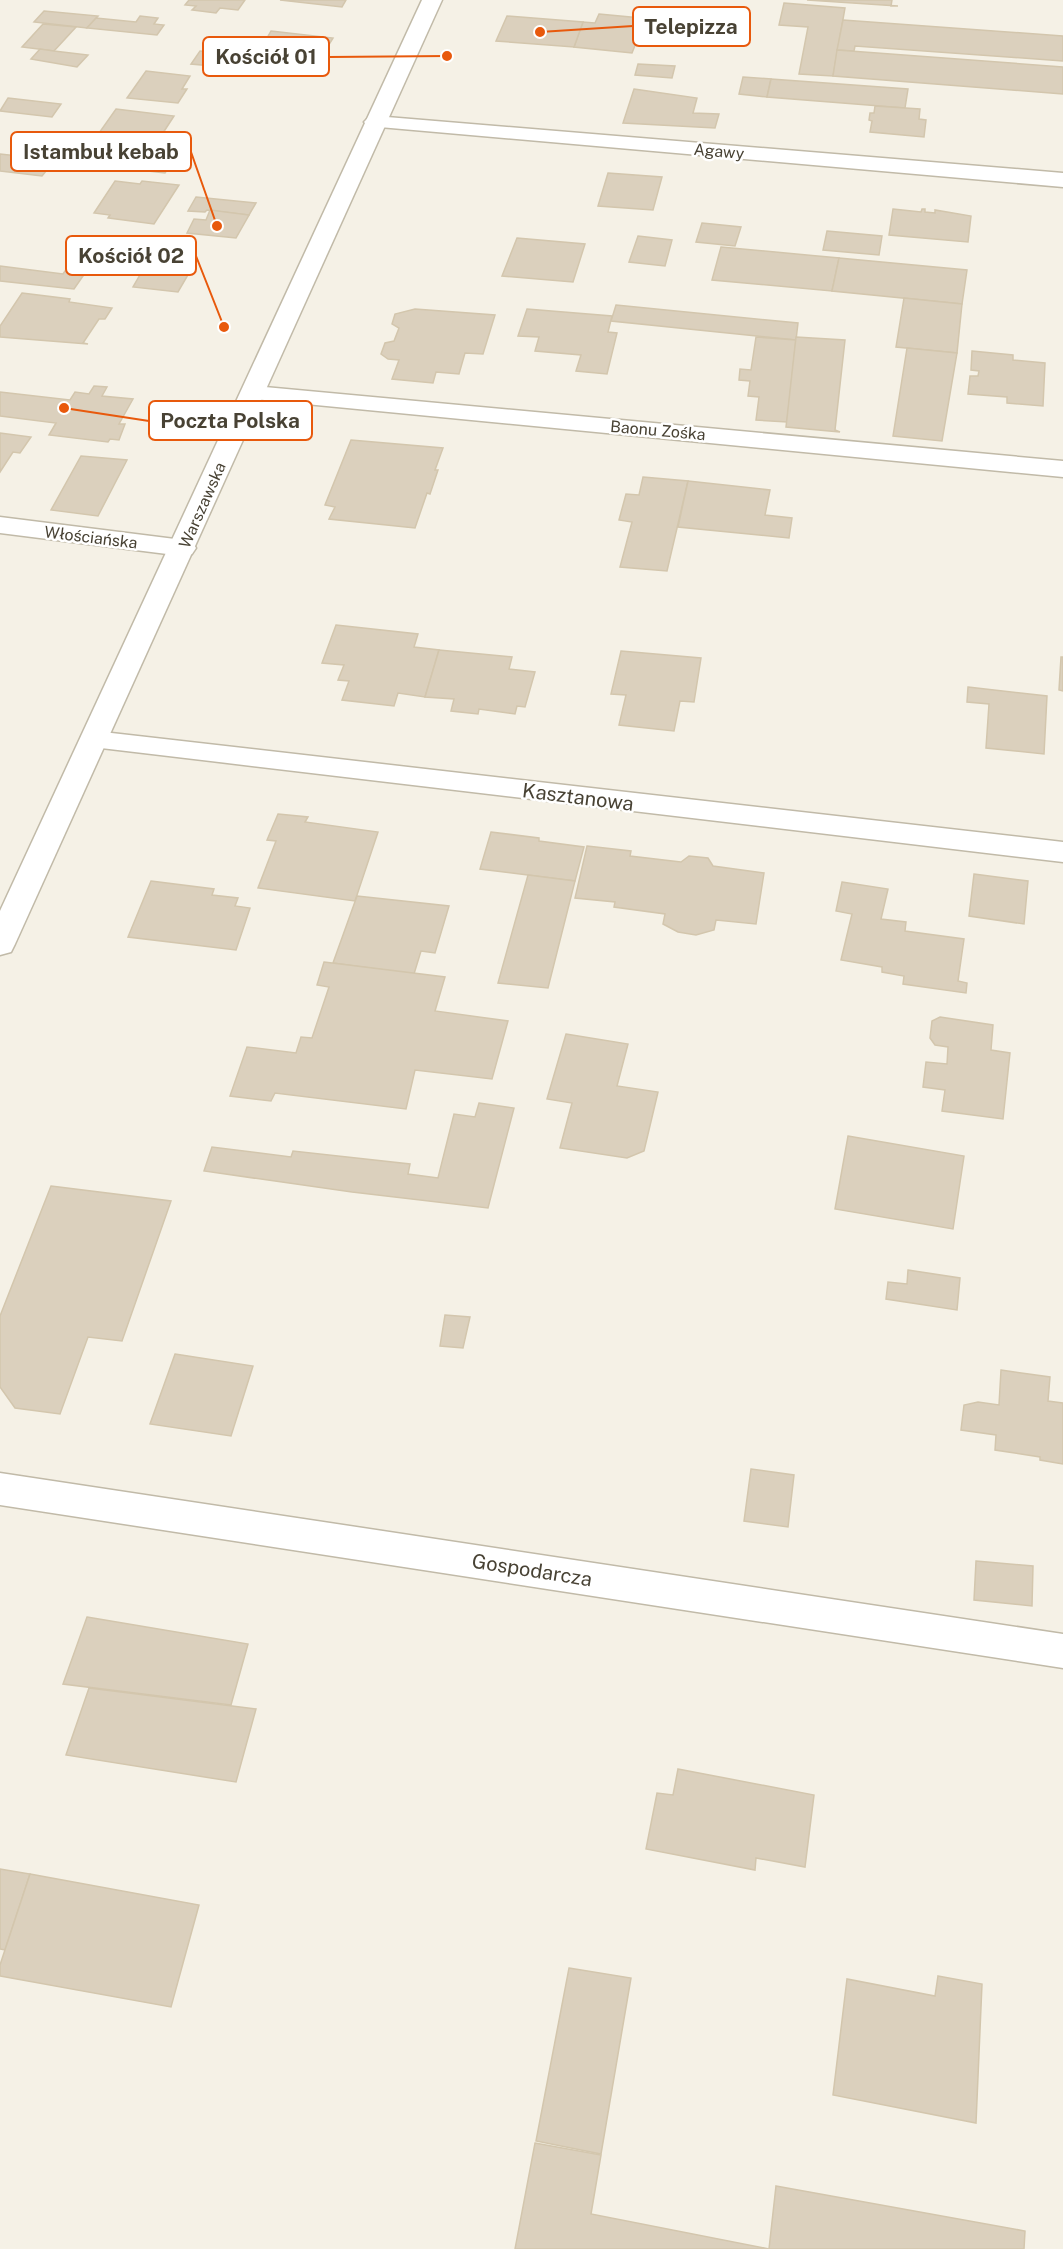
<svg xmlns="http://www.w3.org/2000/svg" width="1063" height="2249" viewBox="0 0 1063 2249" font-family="'Public Sans',sans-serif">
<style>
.building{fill:#dbd0bd;stroke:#d3c6ad;stroke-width:1.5}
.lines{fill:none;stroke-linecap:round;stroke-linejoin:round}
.minor-casing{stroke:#c1baa8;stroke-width:3}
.tertiary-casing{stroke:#c1baa8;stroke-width:3}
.minor{fill:#fff;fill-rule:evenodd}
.tertiary{fill:#fff;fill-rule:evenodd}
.labels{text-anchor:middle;stroke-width:5;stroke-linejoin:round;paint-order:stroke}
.far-street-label{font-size:16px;fill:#484234;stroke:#fff}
.street-label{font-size:20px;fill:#484234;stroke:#fff}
.leader{fill:none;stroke:#e8590c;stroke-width:2}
.callout-dot{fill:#e8590c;stroke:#fff;stroke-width:2}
.callout{fill:#fff;stroke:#e8590c;stroke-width:2}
.callout-label{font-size:21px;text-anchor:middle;font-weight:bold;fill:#484234}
</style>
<rect width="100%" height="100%" fill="#f5f1e6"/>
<g class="building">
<path d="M189,0H245L238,10L220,8L216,13L192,10L196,6L185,5Z"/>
<path d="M280,0H346L342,7Z"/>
<path d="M807,0H892L891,6H898Z"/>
<path d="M784,3L845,8L833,76L799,74L808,27L779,25Z"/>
<path d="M44,11L98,16L87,28L34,22Z"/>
<path d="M599,14L683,22L678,36L640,33L632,53L574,47L583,22L595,23Z"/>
<path d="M140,16L158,18L154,24L164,25L157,35L87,28L96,18L136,22Z"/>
<path d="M507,16L583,22L574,47L496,41Z"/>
<path d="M843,20L1063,36V61L855,46L854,51L837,50Z"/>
<path d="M43,24L76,27L54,51L22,47Z"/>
<path d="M271,31L333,38L325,51L263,45Z"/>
<path d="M40,49L54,51L88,55L77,67L31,59Z"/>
<path d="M837,50L1063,67V94L833,76Z"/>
<path d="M200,51L255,57L257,54L278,56L276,59L299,61L291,73L191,64Z"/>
<path d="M638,64L675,66L672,78L635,75Z"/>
<path d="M146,71L190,76L182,89H187L178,103L127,98Z"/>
<path d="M743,77L771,79L767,97L739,94Z"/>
<path d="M771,79L908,89L905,108L767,97Z"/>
<path d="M634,89L697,98L693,113L719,114L715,128L623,123Z"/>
<path d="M8,98L61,104L52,117L0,111Z"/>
<path d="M875,106L920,109L919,119L926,120L924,137L870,132L872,121L869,120L870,113H874Z"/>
<path d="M116,109L174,116L148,156L175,159L165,173L77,163L91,144L68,142L74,132L97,136Z"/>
<path d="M0,154L55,160L42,176L0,171Z"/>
<path d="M608,173L662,177L653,210L598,206Z"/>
<path d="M115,181L140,184L142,181L179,185L154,224L116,219L108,218L110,215L94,213Z"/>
<path d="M196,197L256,203L249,215L207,210L205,212L188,211Z"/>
<path d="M893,209L921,212L922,209H925V212L935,213V210L971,216L968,242L889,235Z"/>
<path d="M210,210L249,215L236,238L187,233L194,219L206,220Z"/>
<path d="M702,223L741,227L735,246L696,242Z"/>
<path d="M827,231L882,236L879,255L823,250Z"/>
<path d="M638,236L672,240L665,266L629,262Z"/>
<path d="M517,238L585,244L573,282L502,276Z"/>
<path d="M721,247L839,258L832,291L712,280Z"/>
<path d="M151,256L196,261L178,292L133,287L141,273L123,272L129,262L147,264Z"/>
<path d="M839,258L967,270L962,304L832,291Z"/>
<path d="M0,266L63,274L67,268L80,270L76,275L83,276L74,289L0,281Z"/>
<path d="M22,293L70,299L69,302L112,308L105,319H99L83,343L88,344L0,337V326Z"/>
<path d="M904,298L962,304L957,353L896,347Z"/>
<path d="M616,305L798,323L796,340L611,321Z"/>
<path d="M415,309L495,315L483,354L465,353L459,374L436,372L433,383L392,379L399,360L388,359L381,354L385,343L394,341L399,328L392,324L395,314Z"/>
<path d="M527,309L612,316L608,332L617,333L607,374L576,371L581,355L535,351L539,337L518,336Z"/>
<path d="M756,337L796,340L787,422L756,420L759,397L748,396L750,381L739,380L740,369L751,370Z"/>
<path d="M796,337L845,340L835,430L840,432L786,427Z"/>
<path d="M907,348L957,353L942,441L893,436Z"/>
<path d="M972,351L1013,355V360L1045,363L1043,406L1007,403V397L968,394L970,376H978L979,371L971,370Z"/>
<path d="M94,386L107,387L102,396L133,399L119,424H125L119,440L110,439L108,442L49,435L56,423L0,416V392L70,400L75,392L89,394Z"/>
<path d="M0,433L31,437L20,453L13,452L0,472Z"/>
<path d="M351,440L443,448L435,470H438L430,494L427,493L415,528L329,519L335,507L325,505Z"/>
<path d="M81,456L127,460L98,516L51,510Z"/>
<path d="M643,477L688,481L667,571L620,567L632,522L619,520L626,494L639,495Z"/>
<path d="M688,481L770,490L765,515L792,518L789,538L678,527Z"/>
<path d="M336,625L418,634L414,647L439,650L425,697L398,693L394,706L342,700L349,681L338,680L344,665L322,663Z"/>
<path d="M439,650L512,657L509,669L535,672L525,707L517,706L515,714L479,709L478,714L451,711L454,699L425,697Z"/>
<path d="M621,651L701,658L694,702L680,701L674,731L619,725L626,695L611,694Z"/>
<path d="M1061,657H1063V691L1059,690Z"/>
<path d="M968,687L1047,696L1044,754L986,748L989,704L967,702Z"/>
<path d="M278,814L308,817L305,822L378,832L355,901L258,888L276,841L267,840Z"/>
<path d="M491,832L539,838V841L584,847L575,881L480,869Z"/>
<path d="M587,846L631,851L630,856L681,862L689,856L708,858L713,866L764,873L756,924L716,920L714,930L696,935L678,932L663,924L665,914L614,907L615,902L575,898Z"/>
<path d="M974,874L1028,881L1024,924L969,916Z"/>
<path d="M528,875L575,881L548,988L498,983Z"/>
<path d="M151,881L214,889L212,895L238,898L235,906L250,908L236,950L128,937Z"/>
<path d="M842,882L888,889L881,919L906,922L905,931L964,939L958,981L967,983L966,993L903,984L904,976L882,972V967L841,960L852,914L836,911Z"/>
<path d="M357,896L449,906L435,953L421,951L414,974L333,963Z"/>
<path d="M324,962L445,977L435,1011L508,1021L492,1079L415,1070L406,1109L275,1093L271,1101L230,1096L247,1047L296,1053L301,1037L312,1038L329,987L317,985Z"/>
<path d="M940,1017L993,1025L991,1050L1010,1053L1003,1119L942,1111L945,1090L923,1087L926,1062L947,1064L948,1047L935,1045L930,1038L932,1021Z"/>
<path d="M566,1034L628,1044L617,1086L658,1092L644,1151L627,1158L560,1148L572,1103L547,1099Z"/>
<path d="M479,1103L514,1108L488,1208L352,1192L204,1171L212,1147L291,1157L293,1151L410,1164L408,1174L438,1178L454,1114L475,1117Z"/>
<path d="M848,1136L964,1156L953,1229L835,1209Z"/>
<path d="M51,1186L171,1201L122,1341L88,1337L60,1414L15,1408L0,1387V1316Z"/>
<path d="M908,1270L960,1278L957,1310L886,1299L888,1282L907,1284Z"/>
<path d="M445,1315L470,1317L463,1348L440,1346Z"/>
<path d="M175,1354L253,1366L231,1436L150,1424Z"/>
<path d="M1001,1370L1050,1377L1048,1401L1063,1403V1464L1040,1460V1457L995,1450L996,1435L961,1430L964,1405L978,1402L999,1405Z"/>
<path d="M751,1469L794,1475L788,1527L744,1521Z"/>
<path d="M976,1561L1033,1566L1032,1606L974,1600Z"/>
<path d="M87,1617L248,1644L231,1705L63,1684Z"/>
<path d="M89,1688L256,1709L236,1782L66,1755Z"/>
<path d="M678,1769L814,1795L805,1867L756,1858L755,1870L646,1849L657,1793L673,1795Z"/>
<path d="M0,1869L30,1874L5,1950L0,1949Z"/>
<path d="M30,1874L199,1905L171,2007L0,1976V1965Z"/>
<path d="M569,1968L631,1978L601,2154L536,2141Z"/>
<path d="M938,1976L982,1984L976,2123L833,2095L847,1979L935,1996Z"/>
<path d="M535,2143L601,2155L591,2214L769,2249H515Z"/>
<path d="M776,2186L1025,2231L1024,2249H769Z"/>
</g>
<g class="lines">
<g class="minor-casing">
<g id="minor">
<path d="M375,116L1063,173V187L368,126L364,122L368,118Z"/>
<path d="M253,386L1063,461V477L244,398L241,393L244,388Z"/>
<path d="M0,517L183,540L192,542L196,548L192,554L183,556L0,533Z"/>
<path d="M94,731L1063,842V862L84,746L80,740L84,734Z"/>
<path d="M0,1473L1063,1634V1668L0,1505Z"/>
</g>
</g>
<g class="tertiary-casing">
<path id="tertiary" d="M422,0H442L15,944L11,952L0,955V911Z"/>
</g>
<use href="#minor" class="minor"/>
<use href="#tertiary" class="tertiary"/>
</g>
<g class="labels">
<g class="far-street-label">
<text transform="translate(719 151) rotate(5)" y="6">Agawy</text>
<text transform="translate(658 430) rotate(5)" y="6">Baonu Zośka</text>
<text transform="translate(202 505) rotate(-66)" y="6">Warszawska</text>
<text transform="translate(91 537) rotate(7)" y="6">Włościańska</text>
</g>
<g class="street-label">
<text transform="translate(578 797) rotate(7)" y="7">Kasztanowa</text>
<text transform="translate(532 1570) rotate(9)" y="7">Gospodarcza</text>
</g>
</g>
<path class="leader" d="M540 32L633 26M447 56L329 57M217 226L191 152M224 327L196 256M64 408L149 421"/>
<g class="callout-dot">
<circle cx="540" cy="32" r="6"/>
<circle cx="447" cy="56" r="6"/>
<circle cx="217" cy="226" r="6"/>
<circle cx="224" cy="327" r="6"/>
<circle cx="64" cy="408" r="6"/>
</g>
<g class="callout">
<rect x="633" y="7" width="117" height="39" rx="6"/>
<rect x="203" y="37" width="126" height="39" rx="6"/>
<rect x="11" y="132" width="180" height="39" rx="6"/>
<rect x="66" y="236" width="130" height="39" rx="6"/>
<rect x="149" y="401" width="163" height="39" rx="6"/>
</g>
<g class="callout-label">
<text x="691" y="34">Telepizza</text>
<text x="266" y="64">Kościół 01</text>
<text x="101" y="159">Istambuł kebab</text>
<text x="131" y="263">Kościół 02</text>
<text x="230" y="428">Poczta Polska</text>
</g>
</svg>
